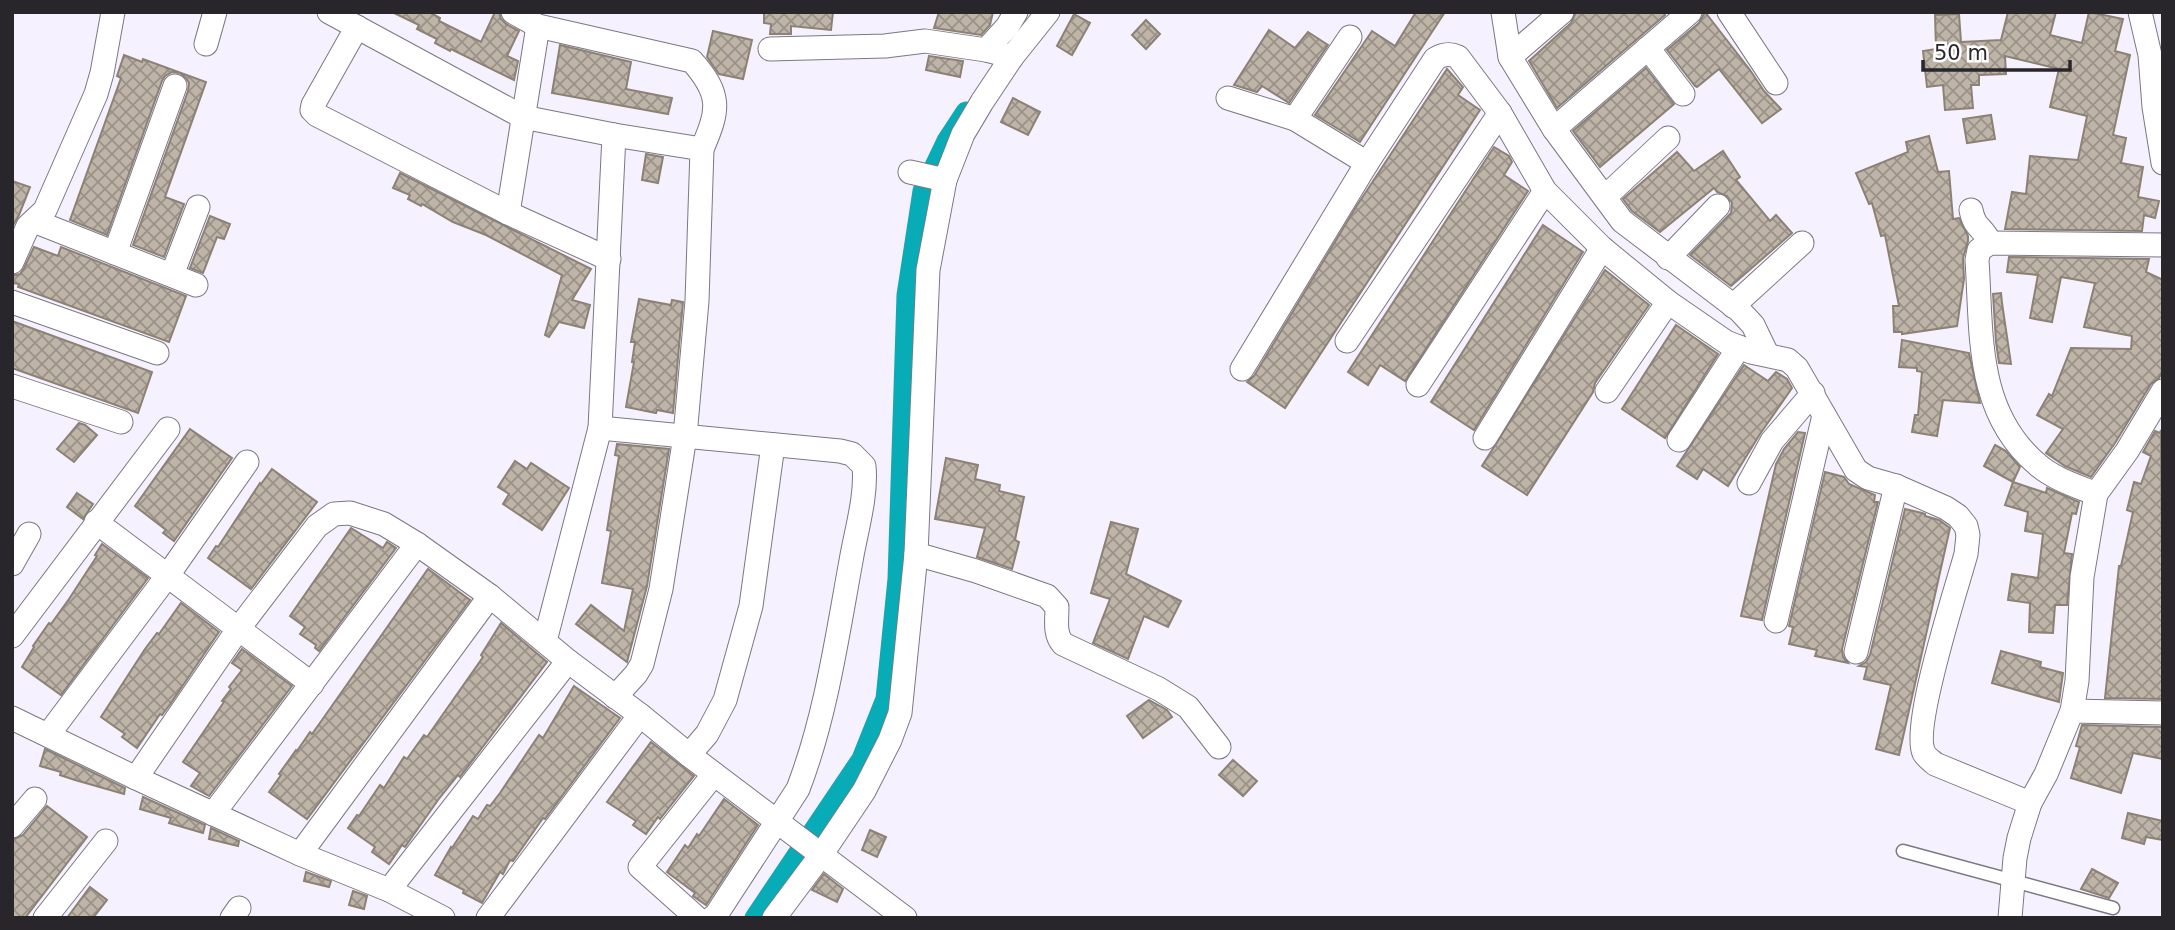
<svg xmlns="http://www.w3.org/2000/svg" width="2175" height="930" viewBox="0 0 2175 930" font-family="'DejaVu Sans',sans-serif">
<style>
.lines{fill:none;stroke-linecap:round;stroke-linejoin:round}
.canal{stroke:#08acb7;stroke-width:21}
.building{fill:url(#building-cross-hatch);stroke:#8b8275;stroke-width:2}
.lane-casing{stroke:#7c7784;stroke-width:15}
.street-casing{stroke:#7c7784;stroke-width:25}
.lane{stroke:#fff;stroke-width:12}
.street{stroke:#fff;stroke-width:23}
</style>
<defs>
<pattern id="building-cross-hatch" width="8" height="8" patternUnits="userSpaceOnUse" patternTransform="scale(1.75)"><rect width="8" height="8" fill="#beb4a7"/><path d="M0 0l8 8M0 8l8-8" fill="none" stroke="#9a9288"/></pattern>
</defs>
<rect width="100%" height="100%" fill="#f6f1fe"/>
<g class="lines">
<path class="canal" d="M755,918L862,759L886,699L898,579L907,295L923,191L947,141L966,112"/>
</g>
<g class="building">
<path d="M392,12H429L440,18L439,21L481,42L495,12H499L501,19L506,24L519,31L507,56L518,61L514,80L451,49L450,51L435,43L437,39L417,29L419,25Z"/>
<path d="M764,12H833L831,30L791,26V34H770L771,24L764,23Z"/>
<path d="M939,12H993L990,25L981,35L934,28Z"/>
<path d="M1416,12H1445L1360,142L1315,115L1372,31L1395,46Z"/>
<path d="M1576,12H1663L1665,15L1557,108L1529,61L1571,23Z"/>
<path d="M1705,12L1750,70L1764,91L1781,109L1762,123L1719,69L1697,87L1695,86L1667,50L1699,23Z"/>
<path d="M2008,12H2056L2050,35L2082,43L2089,12L2123,19L2115,51L2130,55L2113,135L2126,138L2121,163L2143,167L2138,197L2159,201L2155,218L2144,215L2142,231L2005,229L2012,192L2026,194L2030,156L2078,160L2087,116L2050,107L2059,69L2005,56L2006,74L1979,75V85H1971L1973,108L1945,110L1943,85L1927,87L1923,51L1936,49L1935,15L1959,14L1961,42L2001,40Z"/>
<path d="M1074,14L1090,23L1072,55L1057,46Z"/>
<path d="M1146,20L1160,34L1146,49L1132,35Z"/>
<path d="M1269,30L1295,48L1308,32L1328,45L1289,103L1262,86L1257,92L1234,85Z"/>
<path d="M713,31L752,40L743,79L719,74L707,57Z"/>
<path d="M560,45L631,62L626,89L672,98L668,114L552,93Z"/>
<path d="M124,55L142,62L143,59L206,82L165,197L184,204L164,257L133,245L188,91L189,83L186,78L180,73L172,72L165,76L162,81L107,235L70,220L121,78L117,76Z"/>
<path d="M929,56L963,61L960,77L926,70Z"/>
<path d="M1646,68L1674,104L1600,167L1573,131Z"/>
<path d="M1447,69L1463,87L1458,95L1480,110L1285,408L1247,382L1254,376L1356,207Z"/>
<path d="M1013,98L1040,112L1028,135L1001,122Z"/>
<path d="M1991,115L1995,139L1967,143L1963,119Z"/>
<path d="M1929,136L1938,172L1949,171L1953,219L1959,218L1968,236V241L1963,258L1964,279L1957,326L1902,334V332H1894L1893,306H1899L1885,235L1881,236L1872,203L1869,204L1856,173L1908,152L1906,142Z"/>
<path d="M1494,147L1509,156L1512,162L1504,175L1528,191L1405,381L1380,365L1368,385L1348,372Z"/>
<path d="M1723,151L1740,177L1736,180L1770,221L1776,215L1792,233L1731,286L1690,255L1731,213L1732,203L1727,196L1717,192L1714,188L1660,232L1632,211L1623,199L1677,152L1694,171Z"/>
<path d="M646,154L663,157L658,183L642,180Z"/>
<path d="M400,173L591,269L572,300L590,305L584,328L559,322L549,337L545,335L562,275L486,235L453,222L422,204L421,206L408,199L410,195L393,188Z"/>
<path d="M12,181L30,187L19,215L12,227Z"/>
<path d="M210,216L230,224L224,239L217,237L203,273L190,268Z"/>
<path d="M1543,225L1583,252L1474,430L1431,402Z"/>
<path d="M34,247L58,256L61,247L186,296L169,342L18,287L19,284L12,283V276L20,274L24,268Z"/>
<path d="M2009,257L2149,259L2146,272L2163,280V370L2159,378L2151,384L2115,443L2091,477L2065,466L2046,453L2063,429L2037,415L2049,394L2052,396L2071,348L2131,349L2132,336L2084,327L2095,283L2061,277L2052,322L2030,318L2038,275L2007,272Z"/>
<path d="M1605,270L1649,305L1595,383L1593,392L1527,495L1482,466Z"/>
<path d="M2001,293L2002,303L2011,364L1999,363L1996,342L1993,294Z"/>
<path d="M639,299L671,305L672,300L683,302L673,413L657,410L656,413L626,407L634,362H632L635,342H631Z"/>
<path d="M12,321L152,372L138,413L12,368Z"/>
<path d="M1676,325L1718,354L1665,438L1622,409Z"/>
<path d="M1902,340L1969,353L1980,403L1943,400L1937,436L1912,432L1915,415H1918L1922,372L1917,371V368L1899,367Z"/>
<path d="M1744,365L1768,381L1776,372L1787,379L1792,388L1760,434L1728,486L1703,469L1697,479L1677,466Z"/>
<path d="M79,423L85,425L97,435L74,462L57,449Z"/>
<path d="M190,429L232,458L174,541L163,533L166,530L135,506Z"/>
<path d="M2161,430L2163,699L2105,698L2119,566H2121L2133,512L2127,510L2134,482L2141,484L2151,456L2143,452L2155,431L2160,433Z"/>
<path d="M1798,432L1805,433L1762,620L1741,616L1776,464L1784,449Z"/>
<path d="M617,444L669,449L647,586L627,662L576,624L591,605L624,631L633,589L602,583L611,531L607,530L619,456L615,455Z"/>
<path d="M1995,445L2006,451L2020,467L2013,482L1984,466Z"/>
<path d="M946,458L978,465L975,479L1000,485L999,491L1024,497L1015,540L1019,542L1012,569L977,557L985,528L935,519Z"/>
<path d="M515,461L527,469L531,463L569,488L542,530L503,504L509,494L498,487Z"/>
<path d="M272,469L317,502L251,589L208,558L216,546L218,547L260,483L261,484Z"/>
<path d="M1825,472L1844,477L1849,484L1875,495L1874,502H1878L1842,649L1843,657L1848,663L1815,656L1817,650L1789,644L1793,627L1789,626Z"/>
<path d="M2013,482L2046,493L2047,488L2079,502L2076,514L2072,513L2064,553L2072,554L2067,605H2055L2053,633L2029,632L2030,603L2008,600L2012,574L2038,578L2043,534L2025,531L2028,512L2005,505Z"/>
<path d="M77,493L93,504L83,519L67,507Z"/>
<path d="M1905,509L1922,513L1925,514V516L1939,520L1950,528L1899,755L1876,749L1891,685L1864,679L1867,667L1859,666L1866,662L1870,655Z"/>
<path d="M1111,522L1138,529L1126,574L1181,601L1168,627L1144,616L1128,659L1093,643L1110,599L1091,593Z"/>
<path d="M351,528L383,548L387,542L396,548L319,651L315,648L316,645L300,634L305,627L290,616Z"/>
<path d="M102,544L148,578L61,695L22,667L34,647L33,646L49,623L51,624L69,599L97,556L95,555Z"/>
<path d="M428,569L470,600L307,819L269,792L281,775L279,774L296,750L297,751L310,732L312,734L322,720Z"/>
<path d="M181,603L219,632L171,703L162,715L160,714L137,748L122,737L125,734L101,717L145,649L157,633L159,634Z"/>
<path d="M501,623L547,662L460,777L458,775L438,800L405,847L402,845L389,864L372,852L375,847L348,828L357,815L359,816L380,785L384,788L404,757L407,759L424,735L427,737L483,657L481,655Z"/>
<path d="M242,649L292,686L209,796L191,786L200,773L183,762L224,702L222,701L231,689L229,687L242,670L232,663Z"/>
<path d="M2001,651L2041,662L2040,667L2063,673L2059,702L1992,683Z"/>
<path d="M574,686L620,718L545,819L543,818L513,861L510,860L503,874L500,872L482,903L463,893L464,890L435,875L451,847L452,848L473,816L478,819L487,805L490,806L500,793L539,735L543,738Z"/>
<path d="M1149,700L1167,710L1172,717L1143,738L1127,716Z"/>
<path d="M2082,725L2163,727V759L2133,753L2121,793L2071,778L2080,747L2076,746Z"/>
<path d="M651,742L694,776L660,819L658,817L646,834L633,825L636,821L607,802Z"/>
<path d="M45,749L125,788L124,794L75,780L60,775L61,772L40,766Z"/>
<path d="M1233,760L1257,781L1243,796L1219,775Z"/>
<path d="M143,797L205,825L203,833L169,823L171,818L140,809Z"/>
<path d="M724,799L758,825L706,905L693,896L695,893L667,872L685,845L688,848L697,834L699,836Z"/>
<path d="M47,806L87,837L25,918H12V840L23,835Z"/>
<path d="M2128,813L2163,821V840L2146,837L2144,844L2122,838Z"/>
<path d="M211,828L239,841L238,846L209,839Z"/>
<path d="M870,830L886,837L877,857L862,850Z"/>
<path d="M2092,869L2118,883L2109,898L2081,889Z"/>
<path d="M306,872L331,881L329,887L304,881Z"/>
<path d="M824,874L843,889L837,902L812,890Z"/>
<path d="M90,887L107,900L93,918H67Z"/>
<path d="M353,891L367,896L364,909L349,905Z"/>
</g>
<g class="lines">
<g class="lane-casing">
<path id="lane" d="M1903,851L2113,908"/>
</g>
<g class="street-casing">
<g id="street">
<path d="M329,12L523,117L614,135L702,149L697,301L685,436L661,589L642,664L636,674L615,697"/>
<path d="M513,12L538,26L692,61C722,95 719,110 702,149"/>
<path d="M1503,12L1510,57L1554,129L1622,221L1739,310L1753,325L1767,354"/>
<path d="M1729,12L1776,83"/>
<path d="M2140,12L2150,55L2154,107L2163,163"/>
<path d="M357,27L313,105L312,110L317,115L508,213L609,259"/>
<path d="M206,44L215,12"/>
<path d="M1648,48L1683,94"/>
<path d="M770,49L885,46L925,41L986,50L1012,57"/>
<path d="M986,50L1007,27L1016,12"/>
<path d="M1510,57L1562,12"/>
<path d="M1228,98L1295,119L1367,163"/>
<path d="M1295,119L1350,37"/>
<path d="M1554,129L1690,12"/>
<path d="M910,172L945,180"/>
<path d="M1605,197L1668,138"/>
<path d="M1971,210C1975,230 1983,226 1990,243"/>
<path d="M508,213L538,26"/>
<path d="M34,221L196,285"/>
<path d="M115,253L175,86"/>
<path d="M1668,258L1718,206"/>
<path d="M12,262L28,226L45,210L96,94L102,73L113,12"/>
<path d="M172,275L198,207"/>
<path d="M12,302L157,353"/>
<path d="M1733,306L1802,243"/>
<path d="M1347,341L1500,113"/>
<path d="M1242,369L1367,163L1435,59C1443,54 1449,53 1458,57L1500,113L1545,191L1602,248L1668,302L1726,342L1751,352L1788,360L1797,368L1856,470L1868,478L1896,486L1946,508L1958,516L1966,526L1968,535L1966,554C1957,587 1911,727 1924,753C1926,757 1932,761 1935,764L2030,803"/>
<path d="M1418,385L1545,191"/>
<path d="M12,386L121,422"/>
<path d="M1607,391L1668,302"/>
<path d="M600,428L840,451L852,454L864,466C867,496 856,531 851,561C837,637 826,716 798,789L716,915L712,918"/>
<path d="M1485,438L1602,248"/>
<path d="M1679,440L1739,347"/>
<path d="M1749,483L1772,441L1813,393"/>
<path d="M2096,494C2077,486 2054,479 2038,465C1975,412 1982,334 1977,260L1979,250L1990,243L2163,245"/>
<path d="M96,522L312,684"/>
<path d="M916,554L976,571L1047,596L1057,607C1057,620 1054,634 1063,644L1159,689L1188,707L1219,747"/>
<path d="M12,564L29,534"/>
<path d="M1776,621L1824,415"/>
<path d="M12,636L168,429"/>
<path d="M545,641L600,428L614,135"/>
<path d="M1856,652L1896,486"/>
<path d="M2072,711L2163,713"/>
<path d="M12,718L136,778L300,854L389,890L443,918"/>
<path d="M48,735L168,575L247,462"/>
<path d="M689,755L707,734L725,700L751,606L773,445"/>
<path d="M136,778L239,628L317,526L334,514L350,513L384,524L417,544L490,596L568,661L640,715L689,755L905,918"/>
<path d="M213,814L417,544"/>
<path d="M12,826L35,799"/>
<path d="M300,854L490,596"/>
<path d="M389,890L568,661"/>
<path d="M45,918L106,841"/>
<path d="M232,918L239,908"/>
<path d="M488,918L640,715"/>
<path d="M697,918L640,867L714,774"/>
<path d="M774,918L821,855L864,791L890,740L900,713L916,554L928,270L945,180L963,134L982,102L1012,57L1048,12"/>
<path d="M2010,918L2015,858L2019,838L2030,803L2046,774L2072,711L2077,681L2082,577L2096,494L2127,451L2163,391"/>
</g>
</g>
<use href="#lane" class="lane"/>
<use href="#street" class="street"/>
</g>
<rect width="2175" height="930" fill="none" stroke="#28262b" stroke-width="28"/>
<path d="M1923 60v10h147v-10" fill="none" stroke="#28262b" stroke-width="3.5"/>
<text x="1934" y="60" font-size="21" fill="#28262b" stroke="#ffffff" stroke-width="5" paint-order="stroke">50 m</text>
</svg>
